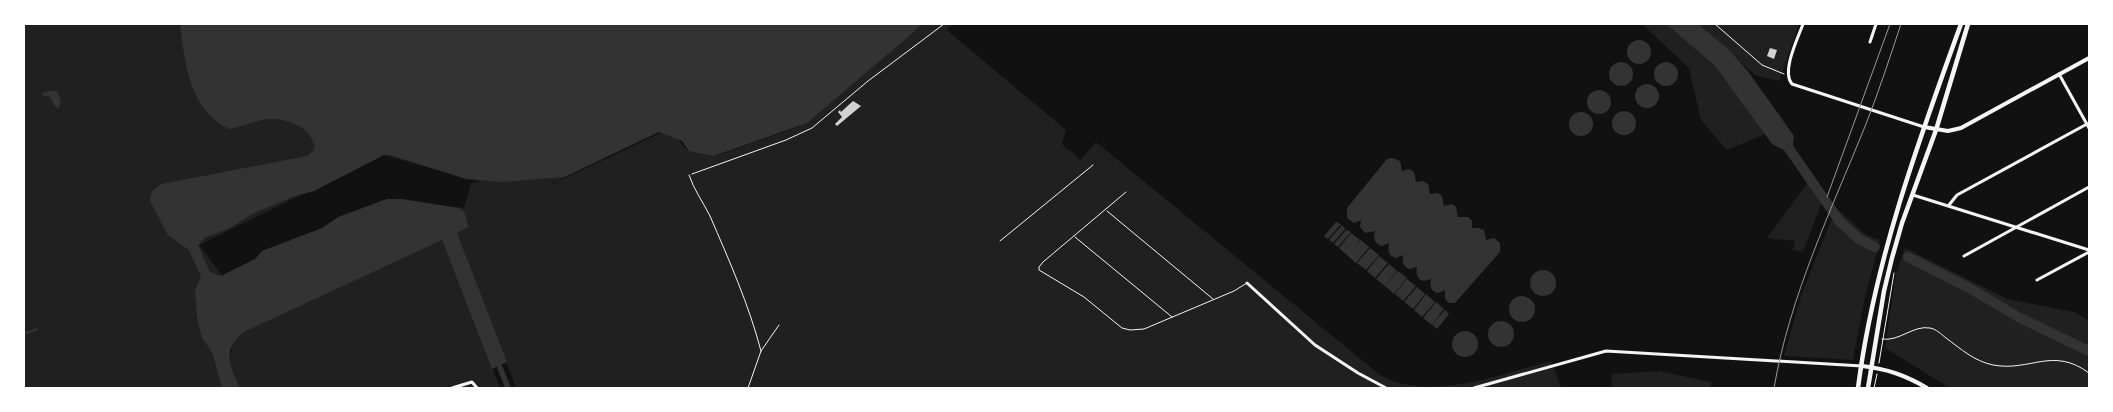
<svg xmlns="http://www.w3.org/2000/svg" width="2113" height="412" viewBox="0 0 2113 412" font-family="'Playfair Display',serif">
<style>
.green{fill:#202020;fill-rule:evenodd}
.water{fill:#333}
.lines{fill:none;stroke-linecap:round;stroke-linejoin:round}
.stream{stroke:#333;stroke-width:2}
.canal{stroke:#333;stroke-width:5.5}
.river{stroke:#333;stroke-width:10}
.building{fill:#d3d3d3}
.path{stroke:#f5f5f5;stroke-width:1}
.service{stroke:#f5f5f5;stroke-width:1}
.minor{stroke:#f5f5f5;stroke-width:3}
.tertiary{stroke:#f5f5f5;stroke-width:4}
.secondary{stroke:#f5f5f5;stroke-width:4.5}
.tram{stroke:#9a9a9a;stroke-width:1}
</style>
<rect width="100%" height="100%" fill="#111"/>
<g class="green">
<path d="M24,24H180L183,42L918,24L713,155L716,156L798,127L923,24H953L947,29L949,32L1066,130L1062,144L1068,151L1069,149L1080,160L1096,142L1380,375C1429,403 1501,374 1551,361L1561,386L1555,388H516L456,231L431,245L442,240L500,388H240L228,362L233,346L213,356L222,388H24ZM668,127L694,151L687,150L669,129L529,195ZM383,155L481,182L471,183L464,208L382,200L222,275L199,245Z"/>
<path d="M1642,24H1666L1715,66L1765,134L1727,150L1701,120L1689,68Z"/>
<path d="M1698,24H1799L1779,81L1755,75Z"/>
<path d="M1808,182L1822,202L1803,252L1793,250L1795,241L1767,238Z"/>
<path d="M1836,208L1866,235L1880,240L1864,302L1853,360L1784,356L1802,293Z"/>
<path d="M1905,248L2007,299L2075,312L2089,321V388H1950L1885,348L1896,273Z"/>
<path d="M1659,371L1711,382V388H1612L1611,374Z"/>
</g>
<g class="water">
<path d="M180,24H923L807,123L714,156L689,151L682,141L659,132L564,177L503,182L466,179L390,155H384L314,191L295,196L254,213L228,229L206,237L198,245L210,272L221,276L255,259L262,251L322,228L338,217L387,199H402L459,208L465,213L468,227L457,233L507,362L492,369L442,240L244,332C221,350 230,366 240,388H222L212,352L202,338L197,318L195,290L201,277L189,250L168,235L150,201C150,192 154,188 162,184L307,156L313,151L315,146C310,134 305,128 294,124C267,112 255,124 229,129C189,109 185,65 180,24Z"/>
<path d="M1666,24H1698L1728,49L1747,70L1794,136L1793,146L1785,151L1772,144L1715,66Z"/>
<circle cx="1639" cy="52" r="12"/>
<circle cx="1666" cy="74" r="12"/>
<circle cx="1621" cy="74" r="12"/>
<circle cx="1647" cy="96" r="12"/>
<circle cx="1599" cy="102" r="12"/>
<path d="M49,91H57C61,97 62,103 58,109L54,105L50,97L43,96L42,93Z"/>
<circle cx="1624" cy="123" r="12"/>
<circle cx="1581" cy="124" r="12"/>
<path d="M1392,158L1400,161L1402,171L1409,169L1414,172L1416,182L1423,181L1428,184L1430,194L1438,193L1442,196L1444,206L1452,204L1456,207L1458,217H1468L1472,221V228H1479L1484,230L1486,240L1494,238L1500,243V252L1455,303H1449L1445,299V290L1438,293C1430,291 1430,285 1431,279L1424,281C1416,279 1416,273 1417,267L1410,269C1403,267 1402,262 1403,255L1396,258C1388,256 1388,250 1389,243L1382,246C1374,244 1373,238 1375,231L1365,233L1360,227L1361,220L1354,223L1347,218V208L1387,159Z"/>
<path d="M1336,222L1341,224L1328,239L1324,236Z"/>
<path d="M1342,225L1345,229L1333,243L1329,240Z"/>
<path d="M1346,230L1351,232L1338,247L1334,244Z"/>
<path d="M1351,233L1360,240L1357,244L1361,240L1369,247L1356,263L1339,248Z"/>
<path d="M1370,248L1379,255L1366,270L1357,263Z"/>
<path d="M1379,256L1388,263L1375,278L1367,271Z"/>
<path d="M1389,264L1397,271L1385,286L1376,279Z"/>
<circle cx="1543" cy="283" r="13"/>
<path d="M1398,271L1407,278L1394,294L1385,286Z"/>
<path d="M1407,279L1416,286L1403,301L1395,294Z"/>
<path d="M1417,287L1425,294L1413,309L1404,302Z"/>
<path d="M1426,294L1435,302L1422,317L1414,310Z"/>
<circle cx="1522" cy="309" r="13"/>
<path d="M1436,302L1444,309L1432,325L1423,318Z"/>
<path d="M1445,310L1449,314L1437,329L1432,325Z"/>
<circle cx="1501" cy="334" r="13"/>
<circle cx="1465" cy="344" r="13"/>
</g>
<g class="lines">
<path class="stream" d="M24,334L37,329"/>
<path class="canal" d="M497,360L508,388"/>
<g class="river">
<path d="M1781,137L1840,222L1859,239L1875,247"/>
<path d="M1908,257L1971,289L2020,318L2089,351"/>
</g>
</g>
<g class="building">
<path d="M1770,48L1777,50L1774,59L1767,56Z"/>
<path d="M853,101L861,106L837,126L835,124L842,117L838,112L840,110L841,112Z"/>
</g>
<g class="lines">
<g class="path">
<path d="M1715,24L1762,65L1784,74"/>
<path d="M692,174L786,140L812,128L868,81L944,24"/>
<path d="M1882,339C1899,342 1913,325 1930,328C1936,329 1941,334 1946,338C1961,349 1974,361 1993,365C2030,372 2053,346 2089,373"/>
<path d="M1879,363L1894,273"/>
<path d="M1874,388L1877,374"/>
</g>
<g class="service">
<path d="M689,175C694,190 703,202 710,216C729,260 749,305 761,351"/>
<path d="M1126,192L1043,262L1039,267V270L1084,297L1122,328L1130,330L1144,329L1234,291L1247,283"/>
<path d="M1107,211L1213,299"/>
<path d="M1075,237L1172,317"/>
<path d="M1000,241L1093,165"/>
<path d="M748,388L761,351L779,325"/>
</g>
<g class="minor">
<path d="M1803,24C1798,38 1781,72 1792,84L1924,127"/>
<path d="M1870,42L1876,24"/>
<path d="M2059,74L2089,128"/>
<path d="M1913,195L2089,250"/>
<path d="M1949,205L1957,195L2087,124"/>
<path d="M1964,256L2089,187"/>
<path d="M2037,280L2089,252"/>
<path d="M1247,283L1315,345L1358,373L1386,388"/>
<path d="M452,388L472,382L477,388"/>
<path d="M1474,388L1606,351L1862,366"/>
</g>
<g class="tertiary">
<path d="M1924,127L1948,131L1961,128L2089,58"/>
<path d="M1862,366C1887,369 1905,375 1927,388"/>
</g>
<g class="secondary">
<path d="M1858,388C1874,263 1918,142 1961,24"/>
<path d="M1868,388L1884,291L1892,258L1902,223L1936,130L1968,24"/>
</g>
<g class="tram">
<path d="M1827,197L1890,24"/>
<path d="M1774,388C1790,295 1831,211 1866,124C1879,91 1890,57 1901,24"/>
</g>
</g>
<rect width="2113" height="412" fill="none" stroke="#ffffff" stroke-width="50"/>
</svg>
